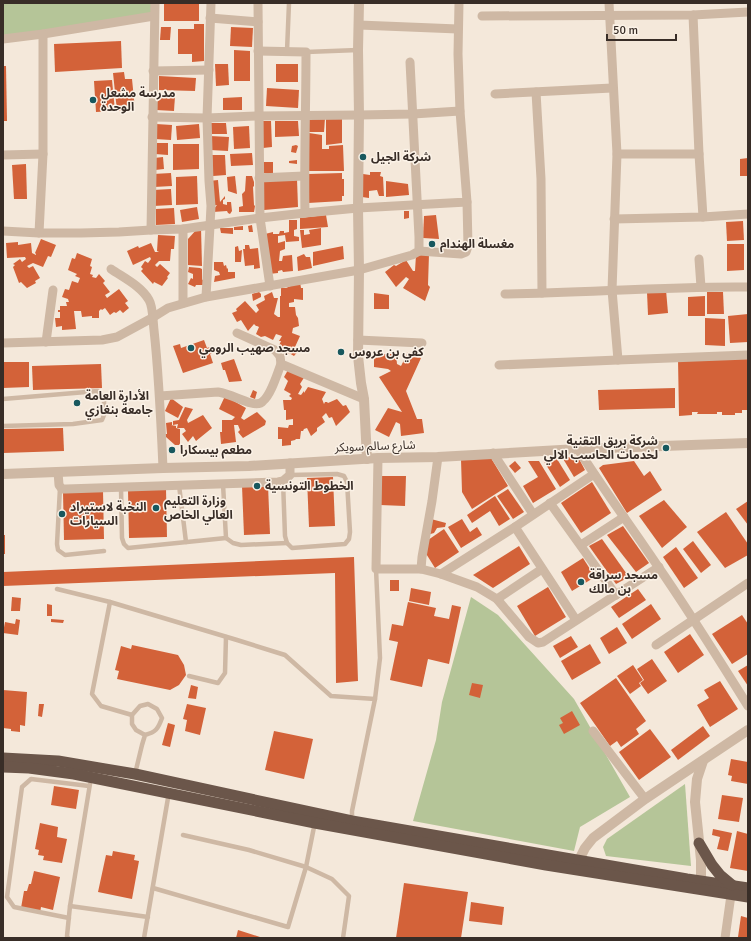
<svg xmlns="http://www.w3.org/2000/svg" width="751" height="941" viewBox="0 0 751 941" font-family="Signika,'Noto Sans Arabic',sans-serif">
<style>
.green{fill:#b5c598}
.building{fill:#d36239}
.lines{fill:none;stroke-linecap:round;stroke-linejoin:round}
.service{stroke:#ceb8a4;stroke-width:4.5}
.minor{stroke:#ceb8a4;stroke-width:9}
.tertiary{stroke:#ceb8a4;stroke-width:10}
.trunk{stroke:#6b564a;stroke-width:11}
.poi-dot{fill:#18585e;stroke:#fbf2e7;stroke-width:1.5}
.labels{text-anchor:middle;stroke-width:3;stroke-linejoin:round;paint-order:stroke}
.poi-label{font-size:12px;font-weight:bold;fill:#382d27;stroke:#fbf2e7;text-anchor:start}
.street-label{font-size:12px;fill:#382d27;stroke:#fbf2e7}
</style>
<rect width="100%" height="100%" fill="#f4e8da"/>
<g class="green">
<path d="M3,3H154L153,16L3,37Z"/>
<path d="M471,597L498,615L574,699L630,797L580,827L574,851L413,821L436,740L442,702Z"/>
<path d="M685,784L691,866L606,856L603,847L607,839Z"/>
</g>
<g class="building">
<rect x="164" y="3" width="35" height="18"/>
<path d="M194,24H204V61L192,62V54H178V29H194Z"/>
<path d="M161,27H171L170,40H160Z"/>
<path d="M231,27L253,28L252,47L230,46Z"/>
<path d="M121,41L122,68L55,72L54,44Z"/>
<path d="M234,50L250,51V81H234Z"/>
<path d="M215,64H228L229,85L216,86Z"/>
<rect x="276" y="64" width="22" height="18"/>
<path d="M3,66H6L7,121H3Z"/>
<path d="M124,72L125,79H132L135,109L117,111L113,73Z"/>
<path d="M159,76L196,78L195,91L159,90Z"/>
<path d="M112,80L115,111L96,112L94,81Z"/>
<path d="M267,88L299,90L298,108L266,106Z"/>
<path d="M158,94L175,96L174,111L156,110Z"/>
<path d="M242,97V110H223V98Z"/>
<path d="M308,117L325,118L324,132H308Z"/>
<path d="M342,117V143L326,145V118Z"/>
<path d="M263,121H271L272,147L263,148Z"/>
<path d="M275,121H298L299,136L275,137Z"/>
<path d="M210,123H226L227,134H211Z"/>
<path d="M156,124L172,125L171,140L155,139Z"/>
<path d="M199,124L200,138L177,140L176,126Z"/>
<path d="M249,126L250,148L234,149L233,127Z"/>
<path d="M309,133L322,135V149H329V146L343,145L344,171H308Z"/>
<path d="M210,136L229,137L228,151L210,150Z"/>
<path d="M156,143H168V155L155,154Z"/>
<path d="M173,144H199V169L173,170Z"/>
<path d="M296,145L298,146L296,153L291,152L292,146Z"/>
<path d="M252,153L253,165L231,166L230,154Z"/>
<path d="M212,155H225L226,175L213,176Z"/>
<path d="M163,157L164,169L155,170L154,158Z"/>
<path d="M748,158V176H740V159Z"/>
<path d="M297,160V164L289,163V161Z"/>
<path d="M262,162H273V174L262,173Z"/>
<path d="M26,164L27,199H14L12,165Z"/>
<path d="M370,172H381L380,176L383,177L384,196H379L377,190L369,191V198L362,197L363,174L370,175Z"/>
<path d="M171,173L172,186L154,187L153,174Z"/>
<path d="M342,173V179H344V196H342V201L308,203V174Z"/>
<path d="M197,176L198,204L176,205V177Z"/>
<path d="M235,176L237,194L228,191L227,177Z"/>
<path d="M246,176H252L254,182V186L253,187L254,205L255,206L254,212H239V207L243,206L242,194L245,191Z"/>
<path d="M297,179L298,207L264,210L263,181Z"/>
<path d="M218,180L220,202L225,196V199L223,200V204L227,205V202H231L232,211L230,214L228,213L227,211L213,212V210L217,205L211,206L209,181Z"/>
<path d="M386,181L408,184L409,195L386,197Z"/>
<path d="M171,189L172,205L153,206V190Z"/>
<path d="M197,207L199,219L182,222L180,210Z"/>
<path d="M174,208L175,224L156,225V209Z"/>
<path d="M404,211H409V218L404,219Z"/>
<path d="M326,215L328,227L300,229V218Z"/>
<path d="M436,215L439,239L423,238L424,216Z"/>
<path d="M289,220H297V229L294,230V236L299,237V241L286,242L285,235L278,236V243L285,241V249L280,251L279,261H282L283,256L292,255L293,271L283,272L282,270L278,271V273L269,274L265,234L273,232V234H279L280,231H284V233L289,232Z"/>
<path d="M743,221L744,240L727,241L726,222Z"/>
<path d="M252,225L253,232H249L248,226Z"/>
<path d="M243,226V230H234V227Z"/>
<path d="M201,228L202,266L188,265V239L197,229Z"/>
<path d="M220,228H233V234L221,233Z"/>
<path d="M321,228V245L302,248L300,230H304V235L310,234L309,230Z"/>
<path d="M158,235L175,236L174,249H171L170,261H159L155,265L157,267L160,264L170,273L167,277L168,278L162,286L154,282L153,284L141,271L143,269L141,267L145,261L148,263L151,259L150,257L133,265L127,251L138,246L139,248L151,243L155,252H159L157,251Z"/>
<path d="M41,239L56,245L51,257L48,256L43,267L33,263L27,266L29,268L33,266L40,278L35,281L36,283L27,288L21,282L19,283L13,267L15,265L13,264L20,259L22,262L26,259L25,257L7,258L6,243L18,242V245L31,243L32,253L36,255V254L35,253Z"/>
<path d="M727,244H744V270L727,271Z"/>
<path d="M245,245H249L250,249L258,248L260,268L254,269V265L245,266L243,249H245Z"/>
<path d="M238,246L239,251L242,250L241,262H235V247Z"/>
<path d="M343,246L344,259L313,266V252Z"/>
<path d="M77,253L92,259L90,266L92,267L90,274L93,275L92,277L96,278L99,274L105,281L103,283L110,292L105,295L107,298L119,289L128,301L125,303L129,308L123,313L120,310L116,313L114,312L110,315L105,308L102,310L101,309L99,311V318H92V316L82,317L81,311H74L76,329L62,330V326L56,327L55,318H60V312H58V310H60V306H67L66,302H69L68,299L62,297L65,289L69,290L72,281L78,283L80,278L75,276L77,274L68,270L72,258L75,259Z"/>
<path d="M304,254L306,257H310L312,268L298,271L297,257Z"/>
<path d="M429,254L428,285L430,287L425,301L403,288L409,279L406,277L396,287L385,272L394,265L396,266L406,260L413,271H415L416,255Z"/>
<path d="M214,262H223L224,266L226,265L227,269L228,268V272H235V278L214,282L215,276L220,275L219,272L214,270Z"/>
<path d="M189,267L200,268L202,269V280L204,279V285H196L195,287L188,284L191,278L193,279V274L188,272Z"/>
<path d="M300,282L301,288H303V300L294,299V302L289,303V307H295L296,315L298,318L299,326L293,328L292,333L300,336L295,347L299,350L294,356L289,353L287,356L277,350L281,341H279L282,336L276,334L273,340L265,336L261,337L256,334L259,327L257,326H256L254,324L248,331L241,320L237,322L232,313L237,311L236,309L245,301L256,313L259,310L256,305L265,300L264,296L272,292L274,298H278L274,314L278,317H280V296H281V288H286Z"/>
<path d="M666,290L668,313L648,315L647,292Z"/>
<path d="M259,292L261,294V297L253,301L252,294Z"/>
<path d="M707,292H723L724,314H707Z"/>
<path d="M374,293L389,295V309H374Z"/>
<path d="M705,296V316H688V297Z"/>
<path d="M748,314V342L730,343L728,316Z"/>
<path d="M705,318L725,319V346L705,345Z"/>
<path d="M204,340L207,348L210,347L212,353L210,354L213,363L183,373L173,346L180,344L181,348Z"/>
<path d="M408,352L421,358L406,391L417,419H422L424,433L401,436L400,424L396,422L389,437L375,430L388,408L402,412L379,377L391,371L388,369L374,367V354H396L397,364L401,366Z"/>
<path d="M748,357V410H742V413H735V415H722V412H717V414H697L698,412H692V415L679,416L678,359Z"/>
<path d="M234,359L242,381L229,382L225,370H223L221,363Z"/>
<path d="M3,362H29V387L3,388Z"/>
<path d="M101,364L102,388L33,390L32,366Z"/>
<path d="M288,370L305,376L300,384L302,387L298,394L301,395L304,391V393L308,387L326,392L322,399L324,404L325,402H327L328,403L337,399L343,406L346,405L350,412L336,426L332,417L329,418L326,413L322,417L325,422L317,428V431L311,436L307,428L304,429L303,431H301L300,439H296L295,440L291,441V445L282,446V439H278V427L288,428L289,425H293V419L286,420V410H284L283,400H291L292,398L289,396L291,394L284,390L288,381L284,377Z"/>
<path d="M675,388V408L599,410L598,390Z"/>
<path d="M253,390L257,392L255,399L250,397Z"/>
<path d="M225,396L246,408L241,418L244,420L257,412L266,421L265,425L243,438L238,432L240,430L238,425H234L236,442L221,444L220,432H222V420H232L235,417L219,409Z"/>
<path d="M171,398L183,407L178,418L165,411Z"/>
<path d="M185,407L193,409L187,420L188,423L203,415L212,428L196,441L193,436L188,442L182,434L186,431L184,428H177L178,424L173,425V421L179,420Z"/>
<path d="M172,422V425H171L176,426V428L180,429V445H175L166,437L165,434H167L166,423Z"/>
<path d="M63,428L64,451L3,453V429Z"/>
<path d="M562,457H578L585,470L574,477Z"/>
<path d="M491,458L508,486L472,509L462,492L461,459Z"/>
<path d="M557,459L570,480L560,487L543,460Z"/>
<path d="M515,461L521,468L515,473L509,466Z"/>
<path d="M528,461H539L556,489L533,503L523,486L538,477Z"/>
<path d="M634,461L644,476L650,471L662,490L627,513L599,468L603,465Z"/>
<path d="M380,476H406L405,506L380,505Z"/>
<path d="M333,477L335,526L309,527L307,478Z"/>
<path d="M592,482L611,513L581,533L561,503Z"/>
<path d="M268,485L270,534L244,535L242,486Z"/>
<path d="M166,489L167,537L129,538L128,490Z"/>
<path d="M508,489L524,512L513,519L497,496Z"/>
<path d="M103,491L104,539L64,540L63,492Z"/>
<path d="M495,496L510,519L499,526L490,511L472,523L467,515Z"/>
<path d="M664,500L687,527L662,548L639,516Z"/>
<path d="M748,501V525L736,509Z"/>
<path d="M726,512L748,544V555L725,568L697,532Z"/>
<path d="M431,519L446,523L445,527L437,528L434,533L427,535Z"/>
<path d="M462,519L470,532L477,527L482,535L461,548L448,527Z"/>
<path d="M623,526L649,563L636,572L607,535Z"/>
<path d="M444,529L459,552L435,568L425,552L428,540Z"/>
<rect x="3" y="535" width="2" height="19"/>
<path d="M602,539L629,577L616,584L589,546Z"/>
<path d="M693,541L711,565L701,573L683,549Z"/>
<path d="M519,546L530,564L493,588L473,575Z"/>
<path d="M676,547L698,578L684,588L663,557Z"/>
<path d="M354,557L358,681L336,683L335,573L3,586V572Z"/>
<path d="M583,558L595,577L572,591L561,572Z"/>
<rect x="390" y="580" width="9" height="11"/>
<path d="M548,587L566,617L535,636L517,606Z"/>
<path d="M411,588L431,592L429,605L409,601Z"/>
<path d="M638,589L646,600L619,618L611,607Z"/>
<path d="M12,597L21,598L20,611H11Z"/>
<path d="M408,602L436,608L434,616L449,619L452,605L461,607L449,664L428,659L422,687L390,680L398,642L389,640L392,624L403,626Z"/>
<path d="M47,604L52,605V616H47Z"/>
<path d="M651,604L661,619L632,639L622,624Z"/>
<path d="M742,615L748,624V654L732,664L712,634Z"/>
<path d="M16,619L20,620L18,635L3,633L5,622L15,624Z"/>
<path d="M51,619L64,620L63,623L51,622Z"/>
<path d="M617,627L627,643L609,654L600,638Z"/>
<path d="M690,634L704,655L678,673L664,652Z"/>
<path d="M571,636L578,647L560,658L553,646Z"/>
<path d="M590,644L601,663L572,680L561,661Z"/>
<path d="M132,645L178,655L184,665L186,675L179,685L170,690L117,679L119,671L115,670L121,646L131,649Z"/>
<path d="M652,659L667,681L648,694L640,683L644,680L637,669Z"/>
<path d="M633,665L643,680L639,683L641,686L630,694L617,676Z"/>
<path d="M748,665V686L738,671Z"/>
<path d="M616,678L646,721L636,729L639,734L621,747L617,741L610,746L580,703Z"/>
<path d="M720,681L738,709L710,727L697,705L709,698L704,690Z"/>
<path d="M472,683L483,685L480,698L469,695Z"/>
<path d="M191,685L198,687L196,699L188,698Z"/>
<path d="M3,690L27,692L25,726L20,725V732L11,731V729L3,728Z"/>
<path d="M39,704H44L42,717L38,716Z"/>
<path d="M187,704L206,708L200,735L185,731L187,720L183,719Z"/>
<path d="M572,711L580,725L564,734L559,725L563,723L560,718Z"/>
<path d="M168,723L175,725L170,747L162,745Z"/>
<path d="M703,726L710,736L678,760L671,750Z"/>
<path d="M650,729L671,757L639,780L619,752Z"/>
<path d="M274,731L313,739L304,779L265,770Z"/>
<path d="M731,759L748,762V784L731,781L732,776L728,775Z"/>
<path d="M54,786L79,790L76,809L51,805Z"/>
<path d="M722,795L743,798L739,822L718,819Z"/>
<path d="M40,823L58,827L57,837L67,839L62,863L43,860L44,856L38,855L39,850L35,849Z"/>
<path d="M713,829L732,833L728,851L717,849L720,837L712,835Z"/>
<path d="M737,831L748,834V871L730,868Z"/>
<path d="M113,851L135,855L134,860L139,861L132,899L98,892L106,855L112,856Z"/>
<path d="M34,871L60,877L53,910L41,907L40,913L21,908L24,891H27L29,884H31Z"/>
<path d="M404,883L468,892L461,938H396Z"/>
<path d="M471,902L504,907L502,925L469,921Z"/>
<path d="M741,916L748,918V938L738,937Z"/>
<path d="M238,930L263,938H236Z"/>
</g>
<g class="lines">
<g class="service">
<path d="M287,51L289,3"/>
<path d="M306,52L358,50"/>
<path d="M3,399L98,391L104,399V415L102,420L73,424L3,426"/>
<path d="M283,481L285,536L287,543L292,548L345,544L349,539L350,532L347,482L344,476L337,474L290,475"/>
<path d="M179,485L186,542"/>
<path d="M121,487L122,538L124,544L128,548L226,538L223,484"/>
<path d="M60,488L57,544L58,550L65,555L104,551"/>
<path d="M226,538L233,543L241,545L287,543"/>
<path d="M57,589L110,602L237,640L285,655L331,696L375,699"/>
<path d="M110,602L92,694L101,706L132,715"/>
<path d="M189,676L218,683L225,673L226,637"/>
<path d="M135,774L142,745L145,735L136,730L132,724V715L140,706L148,704L157,709L162,718C158,729 156,732 145,735"/>
<path d="M352,820V811L375,699L380,658L376,569"/>
<path d="M183,835L249,850L306,867L332,879L349,896L343,938"/>
<path d="M153,888L288,927L306,867L315,822"/>
<path d="M70,906L148,917"/>
<path d="M69,918L14,907L7,897L22,787L31,779L89,786"/>
<path d="M68,938L67,936L70,906L90,784"/>
<path d="M144,938L168,798"/>
</g>
<g class="minor">
<path d="M258,3L260,218L270,286"/>
<path d="M609,3L617,154L612,290L618,360"/>
<path d="M693,15L699,154L703,217"/>
<path d="M482,16L693,15L748,12"/>
<path d="M210,18L258,22"/>
<path d="M359,25L458,29"/>
<path d="M3,39L43,34L154,16"/>
<path d="M258,51L306,52C306,105 304,159 305,213"/>
<path d="M153,71L209,70"/>
<path d="M536,92L541,179L542,293"/>
<path d="M495,94L612,88"/>
<path d="M152,117L207,118L258,116L359,115L413,114L460,111"/>
<path d="M617,154H699"/>
<path d="M3,155L43,154"/>
<path d="M259,178L304,176"/>
<path d="M614,219L703,217L748,214"/>
<path d="M183,229V303"/>
<path d="M151,230L155,3"/>
<path d="M3,231L39,233H81L119,232L151,230L183,229L260,218L305,213L358,208L467,202L460,111L458,54L459,3"/>
<path d="M39,233L43,154V34"/>
<path d="M419,251L461,254L466,252L468,246L467,202"/>
<path d="M699,259L701,287"/>
<path d="M111,269C124,278 141,286 149,300C153,306 153,322 154,330C159,376 161,422 163,468"/>
<path d="M505,294C586,293 667,286 748,287"/>
<path d="M206,297L210,226L211,206L209,181L207,118L211,3"/>
<path d="M237,333L275,350L280,356L281,364L364,399"/>
<path d="M358,340L422,343"/>
<path d="M46,342L53,290"/>
<path d="M3,343L102,340L117,337L152,318L168,308L206,297L359,270L412,255L419,251V237L410,62"/>
<path d="M499,365L618,360L748,355"/>
<path d="M160,396L218,392C230,394 240,400 251,403C255,404 260,405 263,401C271,395 277,374 281,364"/>
<path d="M578,449C603,489 631,526 657,565C689,611 718,658 748,706"/>
<path d="M493,453L533,514"/>
<path d="M378,458L376,569H421L441,574L477,587L497,599L529,637L538,643L543,642L659,567"/>
<path d="M58,472L59,485L62,489H66L278,482L283,481L290,475V463"/>
<path d="M550,503L616,595"/>
<path d="M515,527L576,620"/>
<path d="M581,545L624,517"/>
<path d="M421,569L422,557L432,501L438,457"/>
<path d="M441,574L515,527L594,474"/>
<path d="M497,599L542,569"/>
<path d="M656,645L748,583"/>
<path d="M593,731L645,799"/>
<path d="M725,938L731,895"/>
</g>
<g class="tertiary">
<path d="M359,3L358,50L359,115L358,208L359,270L358,356L361,383L364,399L367,459"/>
<path d="M3,474L163,468L249,466L378,458L438,457L578,449L748,443"/>
<path d="M576,866L585,848L593,838L645,799L748,730"/>
<path d="M701,888V860L695,802L697,779L703,761"/>
</g>
<g class="trunk">
<path d="M3,758L58,761L135,774L352,821L687,879L748,888"/>
<path d="M3,767L29,768L74,774L315,823L546,865L748,897"/>
<path d="M699,843L712,865L720,875L732,885"/>
</g>
</g>
<g class="poi-dot">
<circle cx="93" cy="100" r="4"/>
<circle cx="363" cy="157" r="4"/>
<circle cx="432" cy="244" r="4"/>
<circle cx="191" cy="348" r="4"/>
<circle cx="341" cy="352" r="4"/>
<circle cx="77" cy="403" r="4"/>
<circle cx="666" cy="448" r="4"/>
<circle cx="172" cy="450" r="4"/>
<circle cx="257" cy="486" r="4"/>
<circle cx="156" cy="508" r="4"/>
<circle cx="62" cy="514" r="4"/>
<circle cx="581" cy="582" r="4"/>
</g>
<g class="labels">
<g class="poi-label">
<text x="101" y="97">مدرسة مشعل<tspan x="101" dy="14">الوحدة</tspan></text>
<text x="371" y="161">شركة الجيل</text>
<text x="440" y="248">مغسلة الهندام</text>
<text x="199" y="352">مسجد صهيب الرومي</text>
<text x="349" y="356">كفي بن عروس</text>
<text x="85" y="400">الأدارة العامة<tspan x="85" dy="14">جامعة بنغازي</tspan></text>
<text x="658" y="445" text-anchor="end">شركة بريق التقنية<tspan x="658" dy="14">لخدمات الحاسب الالي</tspan></text>
<text x="180" y="454">مطعم بيسكارا</text>
<text x="265" y="490">الخطوط التونسية</text>
<text x="164" y="505">وزارة التعليم<tspan x="164" dy="14">العالي الخاص</tspan></text>
<text x="70" y="511">النخبة لاستيراد<tspan x="70" dy="14">السيارات</tspan></text>
<text x="589" y="579">مسجد سراقة<tspan x="589" dy="14">بن مالك</tspan></text>
</g>
<g class="street-label">
<text transform="translate(375 446) rotate(-2)" y="4">شارع سالم سويكر</text>
</g>
</g>
<rect width="751" height="941" fill="none" stroke="#382d27" stroke-width="8"/>
<path d="M607 34v6h69v-6" fill="none" stroke="#382d27" stroke-width="2"/>
<text x="613" y="34" font-size="12" fill="#382d27" stroke="#fbf2e7" stroke-width="3" paint-order="stroke">50 m</text>
</svg>
